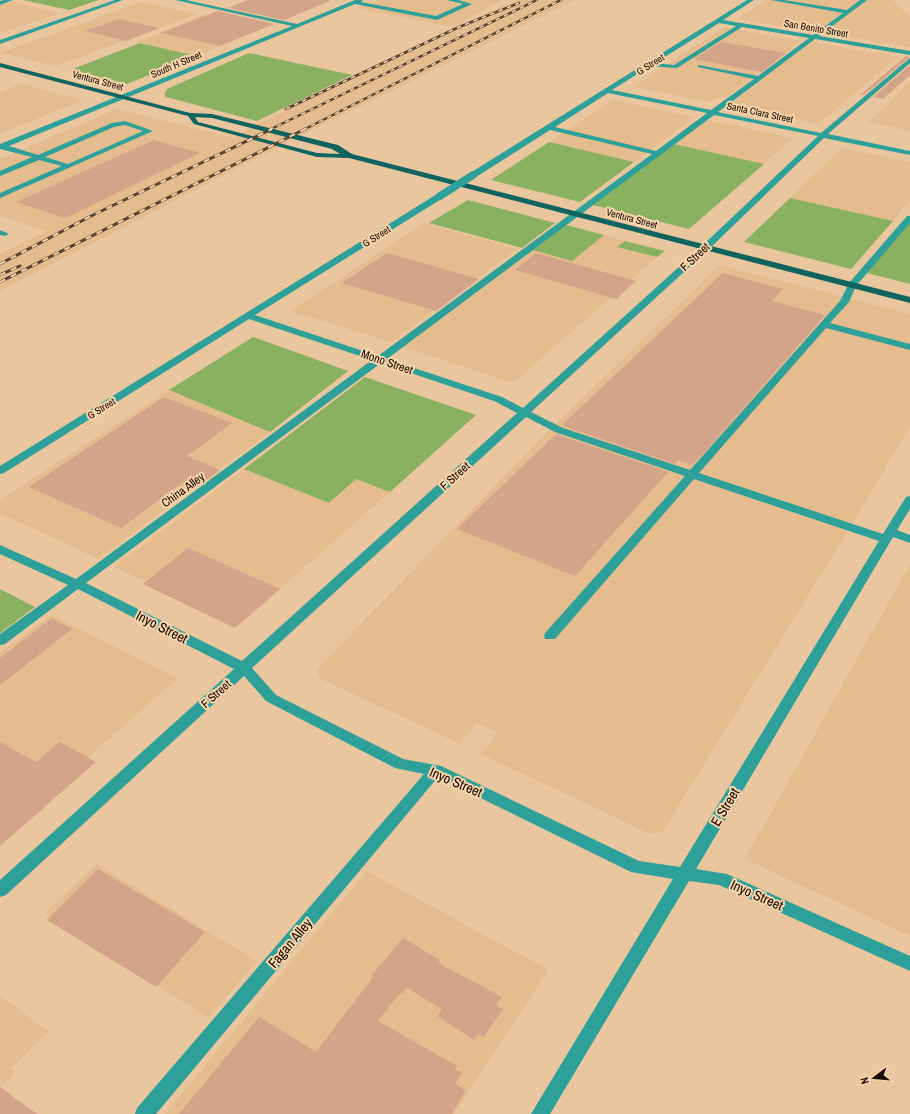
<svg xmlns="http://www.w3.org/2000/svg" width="910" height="1114" viewBox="0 0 910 1114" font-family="'Archivo Narrow',sans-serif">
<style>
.built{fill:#e4bc8e}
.green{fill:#8ab160}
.building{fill:#d3a48a}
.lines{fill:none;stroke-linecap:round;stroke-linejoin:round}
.minor{fill:#2ea09a;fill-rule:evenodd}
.major{fill:#106460;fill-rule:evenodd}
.rail-far1-casing{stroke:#594533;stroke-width:2.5}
.rail-casing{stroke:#594533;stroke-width:3}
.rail-far1{stroke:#f7d3ab;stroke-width:1.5;stroke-dasharray:4.5;stroke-linecap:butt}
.rail{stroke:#f7d3ab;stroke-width:2;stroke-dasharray:6;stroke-linecap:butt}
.minor-bridge{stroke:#2ea09a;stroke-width:8}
.labels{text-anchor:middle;stroke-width:4;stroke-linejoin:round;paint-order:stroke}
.far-street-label{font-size:10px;fill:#150900;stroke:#f7d3ab}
.street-label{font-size:12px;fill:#150900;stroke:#f7d3ab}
.near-street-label{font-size:14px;fill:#150900;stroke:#f7d3ab}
</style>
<rect width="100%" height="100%" fill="#eac69f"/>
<g class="built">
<path d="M380,0H502L453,27L360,9Z"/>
<path d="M518,0H575L308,132L0,291V254L47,231L0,216V159L117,109L234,138L259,123L484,14Z"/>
<path d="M768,0H893L910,17V47L743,20L738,18Z"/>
<path d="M12,2L60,13L0,33V6Z"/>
<path d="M141,2L197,14L56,66L0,53Z"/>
<path d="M204,15L263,27L196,56L138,42Z"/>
<path d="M724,27L801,41L728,96L717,98L710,102L633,87Z"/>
<path d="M812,42L898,57L818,124L728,106Z"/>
<path d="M910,81V131L868,122L883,109Z"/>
<path d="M21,84L83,100L0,134V92Z"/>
<path d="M613,100L694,117L634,162L549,142Z"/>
<path d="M706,120L793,138L764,164L674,144Z"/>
<path d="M842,148L910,162V201L893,221L790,198Z"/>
<path d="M424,223L517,249L391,342L290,311Z"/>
<path d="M604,235L625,241L618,247L657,257L513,383L403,347L533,250L572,261Z"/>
<path d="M720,265L910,314V426L851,526L663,831L650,834L481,754L498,733L477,723L460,744L319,678L317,669L553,426Z"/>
<path d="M169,390L270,432L98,559L0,513V500Z"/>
<path d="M244,469L329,503L356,479L390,492L239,625L114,567Z"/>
<path d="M910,564V936L745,859Z"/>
<path d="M51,615L178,678L0,834V653Z"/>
<path d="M97,864L257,961L208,1018L45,913Z"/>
<path d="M367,871L548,970L454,1114H165Z"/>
<path d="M0,996L48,1031L11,1069L15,1072L3,1085L0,1083Z"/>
</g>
<g class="green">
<path d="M23,0H99L69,10Z"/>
<path d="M140,43L196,56L127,84L70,70Z"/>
<path d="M249,53L352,75L257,121L166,97L164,94L167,89Z"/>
<path d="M549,142L634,162L580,202L491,180Z"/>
<path d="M674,144L764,164L689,229L593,205Z"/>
<path d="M790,198L893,221L851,269L744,242Z"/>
<path d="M468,200L555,223L522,248L429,223Z"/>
<path d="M910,220V284L867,273Z"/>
<path d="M566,225L604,235L572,261L533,250Z"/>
<path d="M625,241L665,251L657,257L617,247Z"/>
<path d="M253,337L348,371L270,432L169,390Z"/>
<path d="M365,377L476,415L390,492L356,479L329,503L244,469Z"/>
<path d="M0,589L35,607L0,633Z"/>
</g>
<g class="building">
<path d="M248,0H330V1L284,20L228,8Z"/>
<path d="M218,11L274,24L220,46L161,33Z"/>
<path d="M119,19L159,28L126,41L85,31Z"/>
<path d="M721,42L786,53L762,72L694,59Z"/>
<path d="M906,56L910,57L864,95H860Z"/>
<path d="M910,65V75L883,99L873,97Z"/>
<path d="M154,140L200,153L65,218L16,202Z"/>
<path d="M387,253L479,279L436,311L342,283Z"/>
<path d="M536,253L636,281L616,299L515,270Z"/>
<path d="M723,273L783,289L772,301L825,315L702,455L691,465L678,460L675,464L563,426L565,425L563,424Z"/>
<path d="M164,397L232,423L187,456L220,470L196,488L183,482L121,528L29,487Z"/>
<path d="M556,434L668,472L575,576L457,529Z"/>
<path d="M188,548L280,589L235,628L143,584Z"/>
<path d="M52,618L72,629L0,685V658Z"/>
<path d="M0,742L36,762L60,742L96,762L0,846Z"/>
<path d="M98,869L205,932L156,987L47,920Z"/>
<path d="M403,938L440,960L438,963L502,997L496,1005L503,1009L484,1037L478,1034L474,1040L437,1016L442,1009L407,988L402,994L400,993L378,1021L457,1066L455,1069L462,1073L455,1084L466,1090L452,1114H179L259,1017L316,1052L374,976L372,975Z"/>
<path d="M0,1087L37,1114H0Z"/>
</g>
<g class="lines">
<g class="minor">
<path d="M4,0H13L0,5V1Z"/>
<path d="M115,0H123L0,44V40Z"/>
<path d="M175,0H186L297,24L355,0H363L361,2L436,16L463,4L447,0H458L472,4L437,20L355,4L9,146L38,155L112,123L125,121L153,131L0,198V193L62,166L39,160L0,176V171L32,157L0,149V144L292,26ZM125,125L143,131L68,164L45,157L114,127Z"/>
<path d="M747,0H754L723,20L813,35L843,13L771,0H784L847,10L860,0H867L819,36L910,51V55L815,39L718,112L821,133L910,58V63L828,134L910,151V155L824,138L708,250L531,412L563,428L690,470L840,301L849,283L907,216H910V223L856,286L849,302L830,323L910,344V350L826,328L699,473L883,534L906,497L910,496V509L897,530L910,535V543L893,537L696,869L727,874L910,956V971L719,885L689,881L550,1114H531L673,879L631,872L438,777L156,1114H135L137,1108L424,774L395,768L266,701L244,676L6,895L0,897V880L234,669L78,589L5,644L0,645V634L68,585L0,554V545L76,579L372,360L249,319L4,473L0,474V466L437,194H443V198L255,315L378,356L652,154L550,130L476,177H470V173ZM719,23L736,26L674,65L655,63ZM742,27L809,38L758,76L698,65V67L754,79L711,110L612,90L650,66L677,68ZM608,93L707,113L656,151L555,127ZM714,115L818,136L702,246L523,408L502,397L387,359ZM381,363L494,401L517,413L242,661L86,583ZM526,417L555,432L685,476L545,633L544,636L545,639H555L694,479L879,541L680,867L639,861L441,766L403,759L276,695L252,668Z"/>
<path d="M0,230L9,234L5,236L0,235Z"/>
</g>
<path class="major" d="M0,63L190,113L212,114L338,145L352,154L910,297V303L349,158L317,157L194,124L188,116L0,67ZM195,117L212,118L332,149L340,154L317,153L198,122Z"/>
<g class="rail-far1-casing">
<g id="rail-far1">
<path d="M286,109L459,27L519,3"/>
<path d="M269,130L537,0"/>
<path d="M303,130L561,0"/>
</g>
</g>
<g class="rail-casing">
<g id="rail">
<path d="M0,264L91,216L272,129"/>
<path d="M0,275L20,266"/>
<path d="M0,282L305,129"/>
</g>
</g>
<use href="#rail-far1" class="rail-far1"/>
<use href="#rail" class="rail"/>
<path class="minor-bridge" d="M440,196L473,175"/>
</g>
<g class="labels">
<g class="far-street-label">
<text transform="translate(816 28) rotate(10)" y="4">San Benito Street</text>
<text transform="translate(176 64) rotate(-23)" y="4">South H Street</text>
<text transform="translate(650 64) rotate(-32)" y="4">G Street</text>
<text transform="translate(98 80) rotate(15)" y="4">Ventura Street</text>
<text transform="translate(760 112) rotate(12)" y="4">Santa Clara Street</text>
<text transform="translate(632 218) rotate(15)" y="4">Ventura Street</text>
<text transform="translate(376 236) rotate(-32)" y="4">G Street</text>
<text transform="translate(101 408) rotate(-32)" y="4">G Street</text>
</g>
<g class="street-label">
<text transform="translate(695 257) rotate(-43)" y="4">F Street</text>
<text transform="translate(387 362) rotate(19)" y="4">Mono Street</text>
<text transform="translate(455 476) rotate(-42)" y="4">F Street</text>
<text transform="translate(183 490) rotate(-36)" y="4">China Alley</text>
<text transform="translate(216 694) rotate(-42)" y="4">F Street</text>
</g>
<g class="near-street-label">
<text transform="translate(162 627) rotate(27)" y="5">Inyo Street</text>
<text transform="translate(456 782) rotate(23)" y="5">Inyo Street</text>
<text transform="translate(725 807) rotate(-59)" y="5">E Street</text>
<text transform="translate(757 895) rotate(24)" y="5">Inyo Street</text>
<text transform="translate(290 943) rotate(-50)" y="5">Fagan Alley</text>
</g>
</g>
<g transform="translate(874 1078) rotate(254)" stroke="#f7d3ab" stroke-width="3" paint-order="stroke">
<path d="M0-3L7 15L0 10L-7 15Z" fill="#150900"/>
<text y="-6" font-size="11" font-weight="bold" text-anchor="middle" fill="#150900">N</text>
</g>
</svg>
